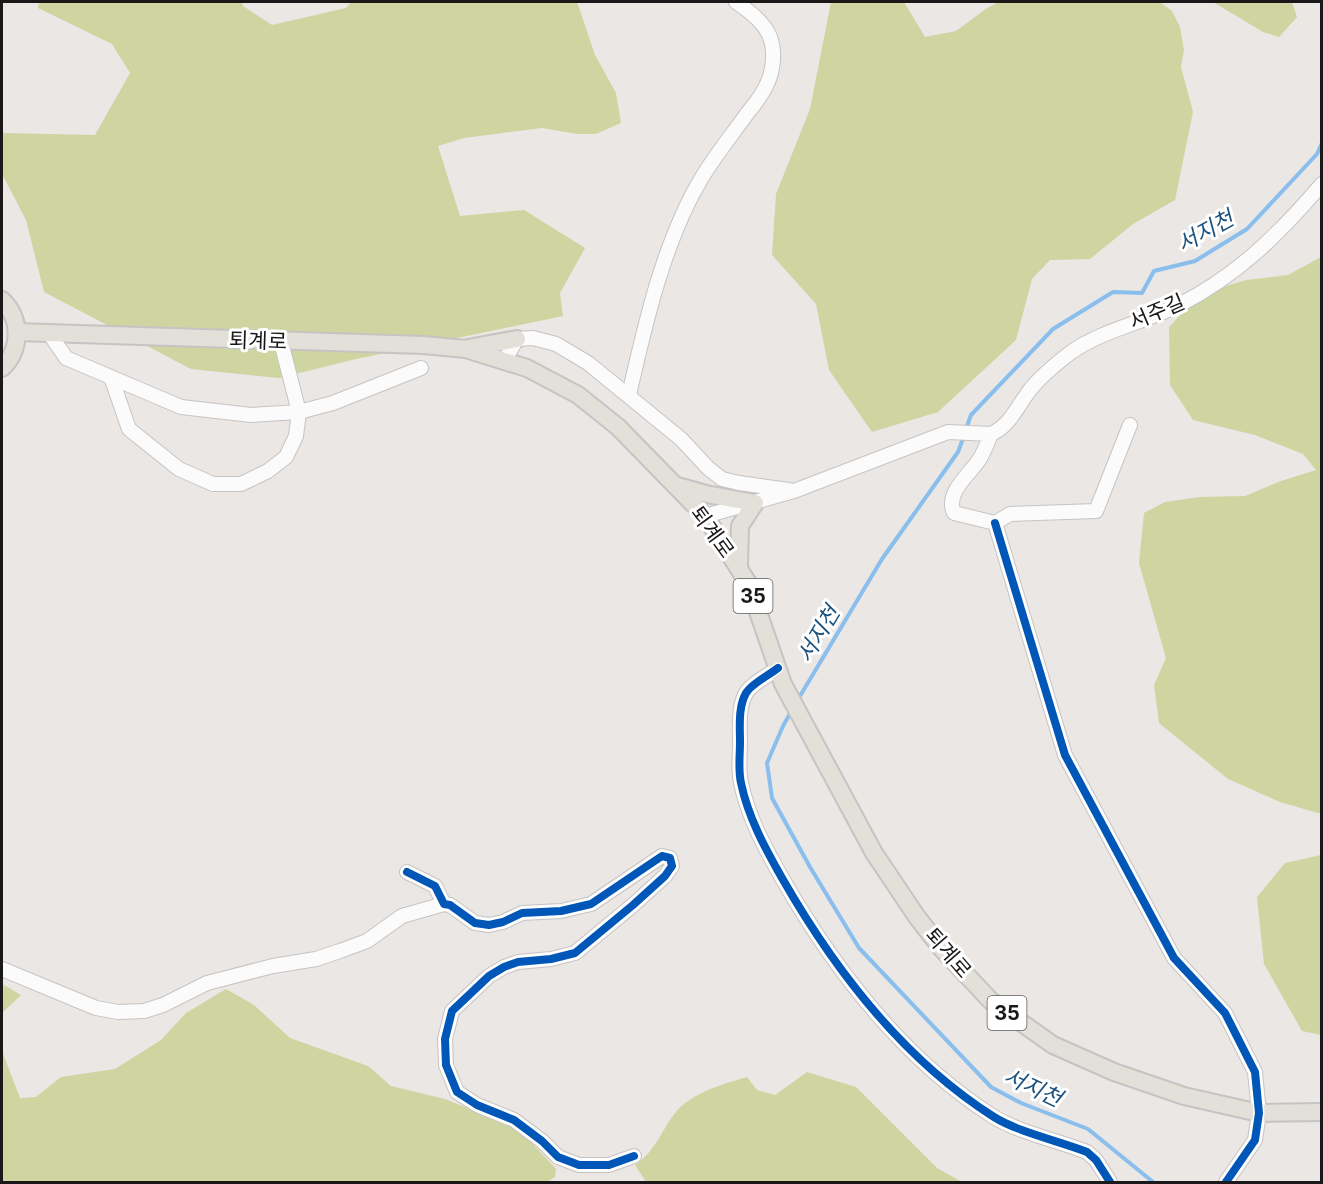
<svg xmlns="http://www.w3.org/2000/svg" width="1323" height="1184" viewBox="0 0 1323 1184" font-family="Inter,'Noto Sans KR',sans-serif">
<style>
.green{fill:#ced5a0}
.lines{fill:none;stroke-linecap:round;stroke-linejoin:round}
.stream{stroke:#89beed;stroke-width:4}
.minor-casing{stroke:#c6c4c3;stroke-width:16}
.major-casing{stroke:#c6c4c3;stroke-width:20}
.minor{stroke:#fcfbfb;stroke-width:14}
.major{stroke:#e2e0d9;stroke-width:16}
.cycleway-casing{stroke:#fff;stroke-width:11}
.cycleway{stroke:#0057b8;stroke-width:8}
.labels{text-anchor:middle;stroke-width:6;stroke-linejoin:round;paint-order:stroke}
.shield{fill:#fff;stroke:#5f5d5d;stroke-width:1.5}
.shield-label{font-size:20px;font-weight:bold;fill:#1a1818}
.street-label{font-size:21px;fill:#1a1818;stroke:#fff}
.water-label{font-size:22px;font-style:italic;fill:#1a517e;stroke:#fff}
</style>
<rect width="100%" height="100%" fill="#eae7e5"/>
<g class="green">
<path d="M39,2H242L243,6L272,25L346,8L351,2H577L595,55L616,93L621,123L596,134H577L542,128L464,138L438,146L460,216L524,210L585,248L560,293L563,316L356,359L279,378L191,369L44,292L26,220L2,174V133L95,135L130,73L112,44L38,8Z"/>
<path d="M831,2H904L925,37L956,31L987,8L999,2H1160L1172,11L1180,27L1184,50L1181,67L1193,112L1175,200L1133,224L1090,259L1050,260L1032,279L1016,340L938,412L872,432L829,370L816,304L772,255L776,194L810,109Z"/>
<path d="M1213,2H1292L1297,17L1279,37L1263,32Z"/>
<path d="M1321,257V813H1318L1280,802L1228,779L1159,723L1154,685L1166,658L1139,563L1144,513L1165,502L1200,497L1245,496L1281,481L1316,470L1303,454L1255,435L1193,420L1170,385L1169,327L1200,294L1246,280L1288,275Z"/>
<path d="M1321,855H1322L1321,1035L1302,1031L1264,964L1257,897L1285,863Z"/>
<path d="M4,985L21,995L2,1013V993Z"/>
<path d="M226,989L254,1005L290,1038L368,1066L391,1086L445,1099L519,1129L556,1169L555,1177L547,1182H2V1051L20,1098L36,1097L61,1077L115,1069L161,1040L186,1013Z"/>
<path d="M807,1072L856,1087L937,1168L962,1182H646L635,1165C655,1152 661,1131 675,1113C691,1093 723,1084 747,1077L757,1090L775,1095Z"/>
</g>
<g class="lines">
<g class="stream">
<path d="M966,429L971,415L1053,329L1113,292L1142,293L1154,271L1195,261L1247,229L1317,154L1322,143"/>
<path d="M797,701L882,559L958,452L964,436"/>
<path d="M792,710L783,726L767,763L772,798L810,867L859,948L991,1087L1021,1103L1088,1129L1153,1182"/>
</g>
<g class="minor-casing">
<g id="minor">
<path d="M49,333L66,358L181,407L251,415L299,412L333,403L421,368"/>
<path d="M504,361L517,339L533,338L556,344L588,363L681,439L708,468L722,479L739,483L789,490"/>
<path d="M111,377L129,429L179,469L213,484H241L268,471L286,457L296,436L299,412L281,342"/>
<path d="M629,395C645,324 664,241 701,179C714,157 731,136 746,115C757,101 769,87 772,68C778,34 761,19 736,2"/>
<path d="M991,434C1010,426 1018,405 1030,390C1040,377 1057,363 1070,353C1102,330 1145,322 1179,305C1238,275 1279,234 1322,184"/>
<path d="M705,516L794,491L948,432L991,434C988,442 984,452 979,460C968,476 945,493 954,513L995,523L1010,514L1096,511L1130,425"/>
<path d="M995,523L1065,755L1174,958L1225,1013L1255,1072L1259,1113L1255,1140L1226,1182"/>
<path d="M778,668C769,675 751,684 746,693C738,707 740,727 740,742C740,755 738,770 741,783C748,817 765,848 782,878C834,969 904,1060 994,1117C1018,1132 1059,1141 1087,1152L1096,1160L1110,1182"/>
<path d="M407,872L435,886L444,904L450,905L475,923L489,925L503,922L522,913L561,911L591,904L662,856L670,858L672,866L665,876L633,905L575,953L551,959L518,962L504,967L489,976L452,1011L445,1039L446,1065L457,1092L477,1105L514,1120L542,1141L558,1157L579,1165H609L634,1156"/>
<path d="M2,969L96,1008L118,1012L144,1011L163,1005L207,983L273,966L316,959L340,951L367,941L402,916L444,904"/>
</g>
</g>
<g class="major-casing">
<g id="major">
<path d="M2,300C22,319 21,350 2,368"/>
<path d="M17,332L423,345L466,349L504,361L527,368L578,395L618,427L705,516L748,583L783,684L874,853L917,917L942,949L991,1001L1053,1045L1114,1072L1184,1096L1259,1113L1322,1112"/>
<path d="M468,348L517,339"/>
<path d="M677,486L706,494L755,503L740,526L739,567"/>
</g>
</g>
<use href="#minor" class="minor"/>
<use href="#major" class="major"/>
<g class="cycleway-casing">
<g id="cycleway">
<path d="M995,523L1065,755L1174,958L1225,1013L1255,1072L1259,1113L1255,1140L1226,1182"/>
<path d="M778,668C769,675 751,684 746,693C738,707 740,727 740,742C740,755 738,770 741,783C748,817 765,848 782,878C834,969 904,1060 994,1117C1018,1132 1059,1141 1087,1152L1096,1160L1110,1182"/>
<path d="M407,872L435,886L444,904L450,905L475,923L489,925L503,922L522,913L561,911L591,904L662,856L670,858L672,866L665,876L633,905L575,953L551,959L518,962L504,967L489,976L452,1011L445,1039L446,1065L457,1092L477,1105L514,1120L542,1141L558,1157L579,1165H609L634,1156"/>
</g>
</g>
<use href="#cycleway" class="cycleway"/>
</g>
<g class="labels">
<g class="shield">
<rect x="733.5" y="579" width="39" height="34" rx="4.5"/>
<rect x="987.5" y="996" width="39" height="34" rx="4.5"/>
</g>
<g class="shield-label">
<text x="753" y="603">35</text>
<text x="1007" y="1020">35</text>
</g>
<g class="street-label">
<text transform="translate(1157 312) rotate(-23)" y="7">서주길</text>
<text transform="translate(258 341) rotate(2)" y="7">퇴계로</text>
<text transform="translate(712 532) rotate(54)" y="7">퇴계로</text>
<text transform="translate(948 953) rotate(49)" y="7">퇴계로</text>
</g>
<g class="water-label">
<text transform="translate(1205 231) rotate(-29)" y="8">서지천</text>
<text transform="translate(818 634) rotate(-59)" y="8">서지천</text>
<text transform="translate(1033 1087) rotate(25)" y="8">서지천</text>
</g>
</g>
<rect width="1323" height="1184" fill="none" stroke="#1a1818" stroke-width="6"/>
</svg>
